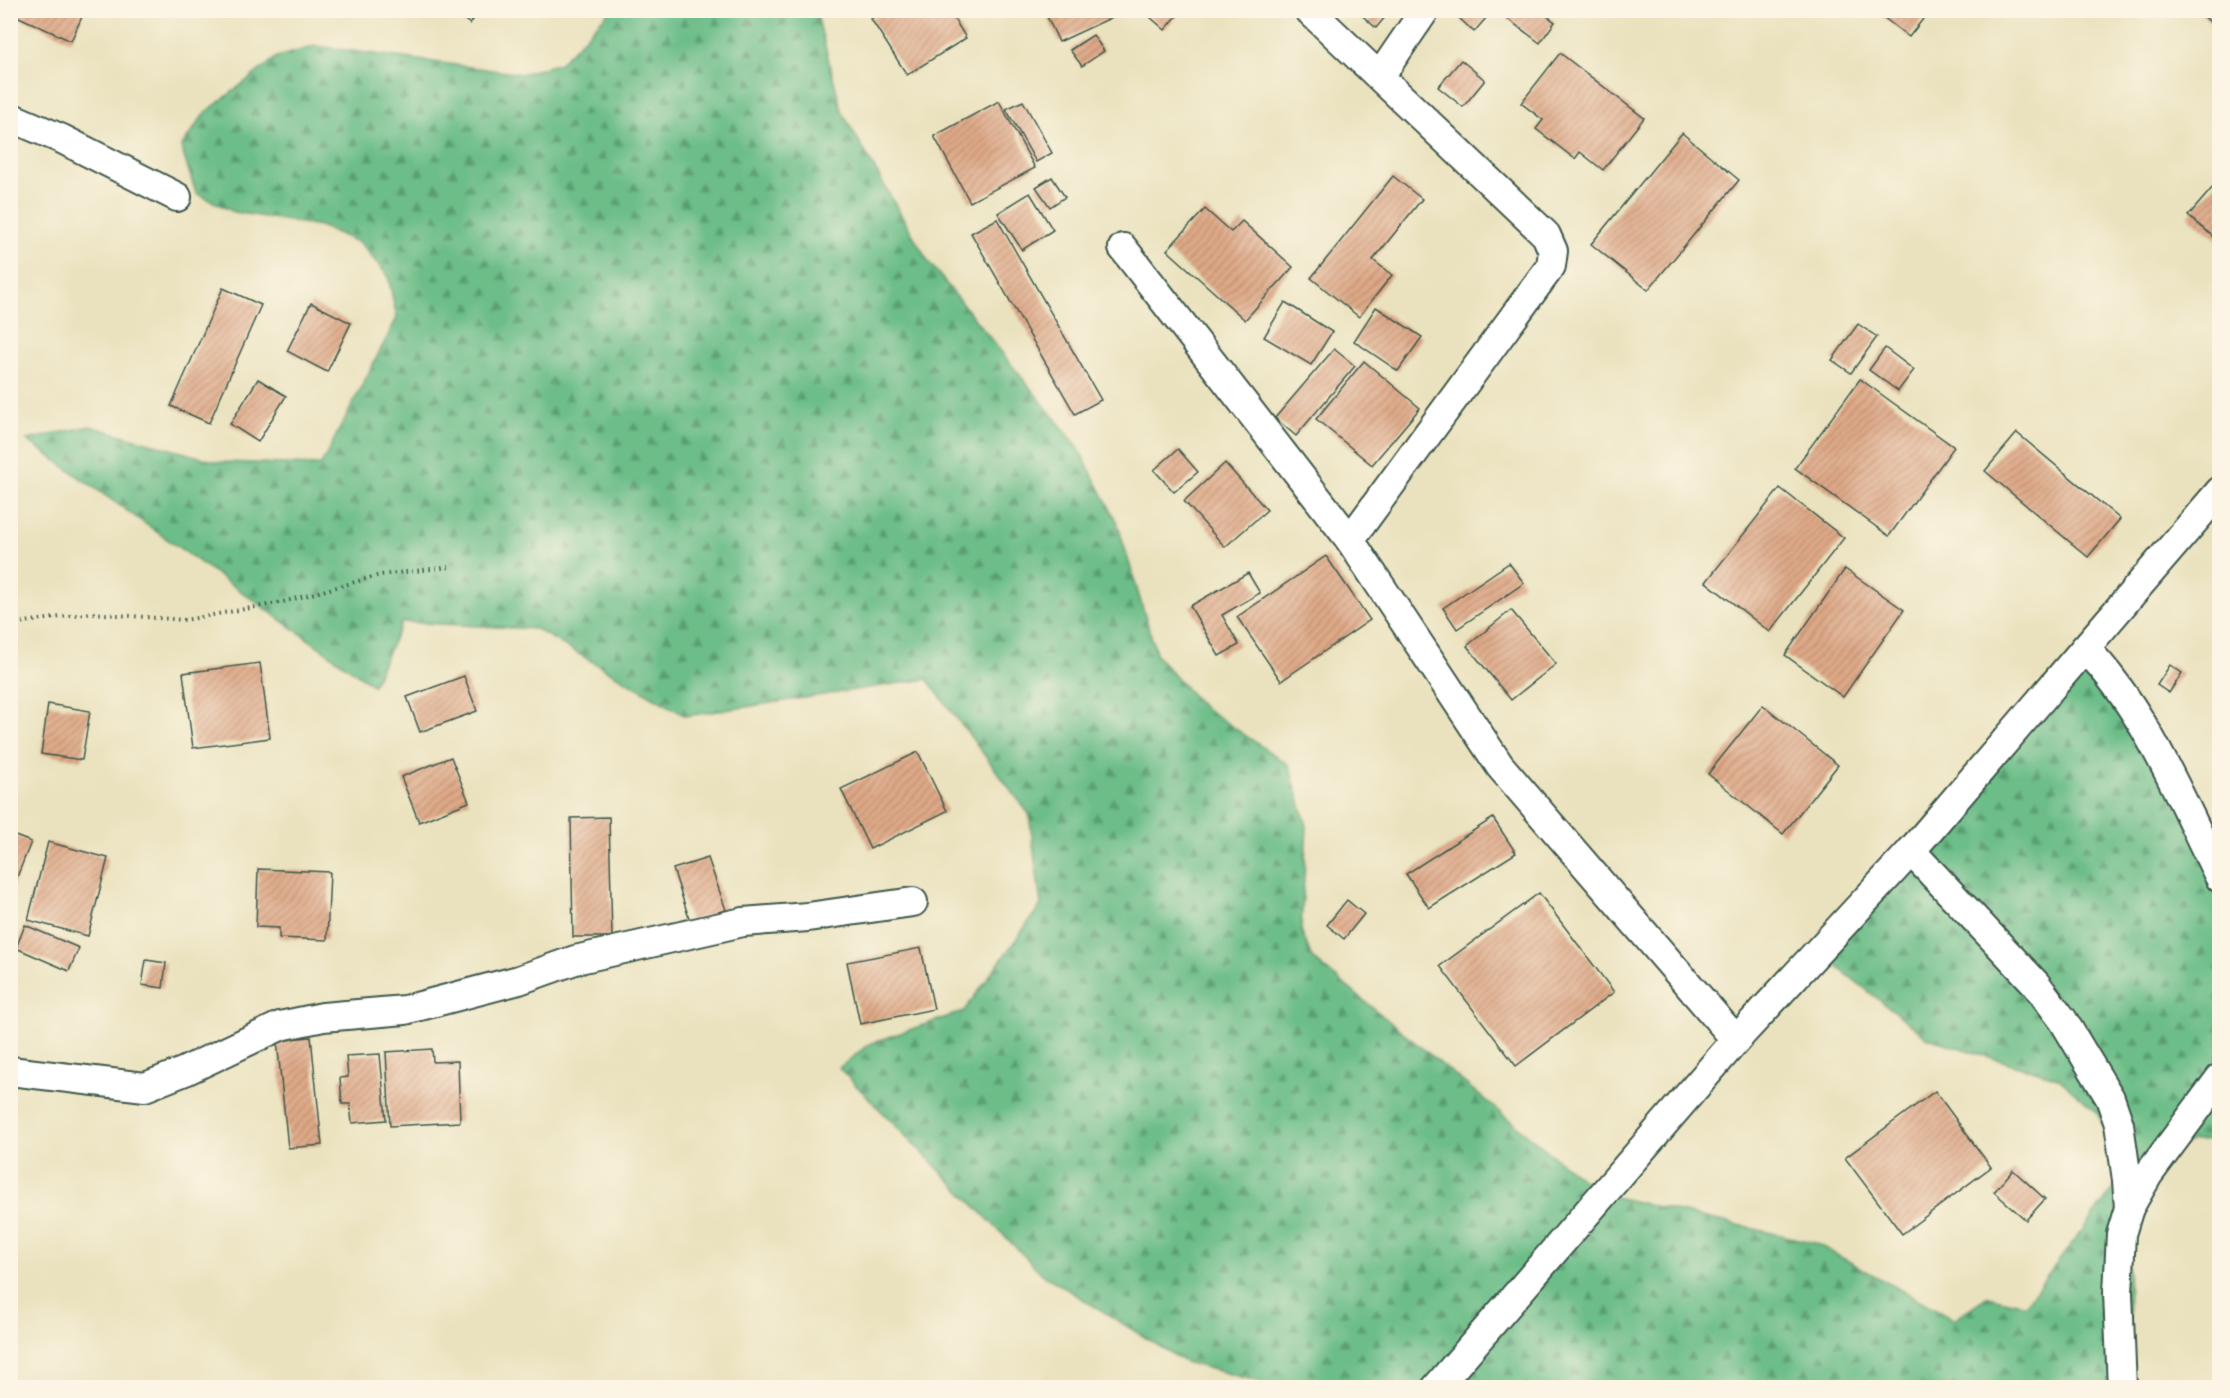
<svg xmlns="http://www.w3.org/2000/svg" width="2230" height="1398" viewBox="0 0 2230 1398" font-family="Mynerve,sans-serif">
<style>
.forest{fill:url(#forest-firs);stroke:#467d5e;stroke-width:1.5}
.building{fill:url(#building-hatch)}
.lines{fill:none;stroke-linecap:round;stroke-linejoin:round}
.street-casing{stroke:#3d5649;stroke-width:32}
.path{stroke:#3d5649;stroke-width:4;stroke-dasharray:1.5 4.5;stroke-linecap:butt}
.street{stroke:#fff;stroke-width:28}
</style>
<defs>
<pattern id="forest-firs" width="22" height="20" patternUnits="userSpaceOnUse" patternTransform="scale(1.5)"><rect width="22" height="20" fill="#6cbd88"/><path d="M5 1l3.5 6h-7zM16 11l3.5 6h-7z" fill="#589b70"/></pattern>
<pattern id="building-hatch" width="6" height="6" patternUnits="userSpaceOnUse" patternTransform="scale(1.5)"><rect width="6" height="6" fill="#dfa987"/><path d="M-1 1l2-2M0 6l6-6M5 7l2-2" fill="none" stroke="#b48b6f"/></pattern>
</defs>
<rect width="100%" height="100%" fill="#fcf5e5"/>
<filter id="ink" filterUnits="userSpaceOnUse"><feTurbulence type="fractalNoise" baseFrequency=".0167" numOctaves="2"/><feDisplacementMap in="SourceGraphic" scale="12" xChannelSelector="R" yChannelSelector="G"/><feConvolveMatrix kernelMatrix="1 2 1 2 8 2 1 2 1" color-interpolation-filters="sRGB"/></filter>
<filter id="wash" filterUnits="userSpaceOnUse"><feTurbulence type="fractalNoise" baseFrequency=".008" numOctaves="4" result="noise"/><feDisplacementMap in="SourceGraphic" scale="24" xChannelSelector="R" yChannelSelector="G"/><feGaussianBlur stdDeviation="1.35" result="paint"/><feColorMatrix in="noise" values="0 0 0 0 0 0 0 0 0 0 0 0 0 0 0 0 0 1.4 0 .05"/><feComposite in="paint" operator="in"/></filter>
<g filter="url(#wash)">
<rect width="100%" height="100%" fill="#eae2be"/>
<path class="forest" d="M610,11H816L842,112L928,261L1077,446L1117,522L1157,656L1202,706L1289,765L1307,826L1301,930L1312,958L1579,1177L1606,1195L1815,1243L1954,1319L1988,1296L2025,1305L2128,1170L2095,1110L2058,1078L1928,1038L1817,951L2086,641L2219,875V1140L2192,1141L2170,1152L2128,1224L2129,1387L1283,1388L1185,1362L1042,1274L839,1068L869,1044L964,1011L1041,905L1029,814L927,679L686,716L536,629L402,622L373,685L27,440L90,426L217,462L321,465L397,318L388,276L360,243L320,226L234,212L196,193L181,147L205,113L277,57L316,46L522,74L560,63Z"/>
<g id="blocks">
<g class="building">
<path d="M10,10H85L71,41L10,13Z"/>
<path d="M452,10H480L470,24Z"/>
<path d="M488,10H509L510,11L489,16Z"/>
<path d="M884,10H949L966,38L907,75L871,19Z"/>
<path d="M1044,10H1110L1113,17L1059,42Z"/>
<path d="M1142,10H1182L1165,30Z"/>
<path d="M1356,10H1391L1376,28Z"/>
<path d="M1464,10H1493L1474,32L1458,17Z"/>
<path d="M1509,10H1539L1555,22L1540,43L1505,17Z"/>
<path d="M1874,10H1930L1909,37Z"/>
<path d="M2197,10H2220V31Z"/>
<path d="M1093,35L1104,51L1082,66L1070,50Z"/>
<path d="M1560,53L1644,118L1603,170L1580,152L1575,159L1536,129L1543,120L1521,103Z"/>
<path d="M1461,60L1485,80L1463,107L1438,87Z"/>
<path d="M999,101L1035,168L970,202L934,136Z"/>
<path d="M1023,101L1052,153L1036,162L1006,109Z"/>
<path d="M1682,133L1739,180L1648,290L1591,244Z"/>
<path d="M1393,176L1422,199L1373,260L1392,275L1359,317L1311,278Z"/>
<path d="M1052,177L1065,197L1050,207L1036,187Z"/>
<path d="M2220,179V242L2188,216Z"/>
<path d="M1030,193L1053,230L1022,250L998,213Z"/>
<path d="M1205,209L1231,232L1242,221L1293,267L1245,320L1167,250Z"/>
<path d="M997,219L1101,400L1075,414L971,233Z"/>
<path d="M223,288L261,305L209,423L171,406Z"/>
<path d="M1285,302L1332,332L1311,365L1264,337Z"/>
<path d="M311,303L351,323L327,372L287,351Z"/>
<path d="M1376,307L1422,337L1398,371L1354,341Z"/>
<path d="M1858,324L1877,337L1851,373L1832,360Z"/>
<path d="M1885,348L1914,370L1898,391L1869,370Z"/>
<path d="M1334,349L1355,366L1296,436L1275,418Z"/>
<path d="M1364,361L1420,408L1372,465L1316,419Z"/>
<path d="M258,379L286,396L258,442L230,424Z"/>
<path d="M1860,379L1954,447L1889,536L1795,468Z"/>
<path d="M2017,433L2120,519L2088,557L1985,471Z"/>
<path d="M1178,449L1198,472L1174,492L1154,470Z"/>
<path d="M1225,463L1267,510L1225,547L1184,501Z"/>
<path d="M1780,488L1844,538L1770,632L1706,582Z"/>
<path d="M1326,556L1370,620L1281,681L1237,617Z"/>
<path d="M1509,563L1524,583L1457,629L1443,608Z"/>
<path d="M1845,569L1904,610L1843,697L1785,655Z"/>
<path d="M1248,573L1260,593L1222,615L1239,645L1219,656L1190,606Z"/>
<path d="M1511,610L1556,664L1511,700L1467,646Z"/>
<path d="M260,663L270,738L193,748L183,673Z"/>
<path d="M2170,665L2182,673L2169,693L2157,685Z"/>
<path d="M464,676L477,711L420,732L407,697Z"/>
<path d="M48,704L90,711L82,760L41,754Z"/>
<path d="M1763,705L1838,765L1783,834L1708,774Z"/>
<path d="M918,752L947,811L870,849L841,789Z"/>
<path d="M451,757L469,802L419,822L401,777Z"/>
<path d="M609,817L612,937H573L571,818Z"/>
<path d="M1493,818L1516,853L1429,908L1406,874Z"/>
<path d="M10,834L31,842L11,892H10Z"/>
<path d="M48,842L108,858L88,936L28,920Z"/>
<path d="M708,858L726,910L690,921L673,869Z"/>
<path d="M258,869L330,872L327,940L279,938V928L256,927Z"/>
<path d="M1539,893L1614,992L1516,1066L1440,966Z"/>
<path d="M1347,900L1364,914L1344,939L1327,925Z"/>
<path d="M25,925L79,948L69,971L16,948Z"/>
<path d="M921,948L934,1009L860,1024L847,962Z"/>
<path d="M146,960L166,963L163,988L142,985Z"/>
<path d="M311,1037L322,1145L288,1148L277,1040Z"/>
<path d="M432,1049L433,1062L458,1061L460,1122L390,1126L386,1052Z"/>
<path d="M380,1054L386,1120L352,1123L350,1104H342L340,1078L348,1077L346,1056Z"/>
<path d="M1935,1091L1991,1167L1902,1234L1845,1158Z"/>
<path d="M2013,1170L2045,1199L2026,1220L1994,1192Z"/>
</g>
</g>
</g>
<g filter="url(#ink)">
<use href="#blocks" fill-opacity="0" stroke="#3d5649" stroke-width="1.5"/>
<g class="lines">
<g class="street-casing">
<g id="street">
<path d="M1309,10L1546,235L1553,251L1551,266L1350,540"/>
<path d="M1380,76L1425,10"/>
<path d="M10,117L62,139L177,197"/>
<path d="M1123,248L1350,540L1500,766L1736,1040"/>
<path d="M2085,648C2146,710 2181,801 2220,878"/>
<path d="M1911,851L2036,984L2063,1020L2110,1098L2119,1124L2127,1180L2129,1208"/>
<path d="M10,1071L145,1087L185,1071L280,1026L323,1017L405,1010L519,980L575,960L743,922L808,917L913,902"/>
<path d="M1436,1388L1736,1040L1911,851L2220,491"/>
<path d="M2122,1388L2118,1293L2121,1234L2129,1208L2148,1175L2220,1078"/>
</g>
</g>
<path class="path" d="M10,624L91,613L185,620L283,602L380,575L449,567"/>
<use href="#street" class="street"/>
</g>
</g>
<rect width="2230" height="1398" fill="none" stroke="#fcf5e5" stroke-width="36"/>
</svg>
